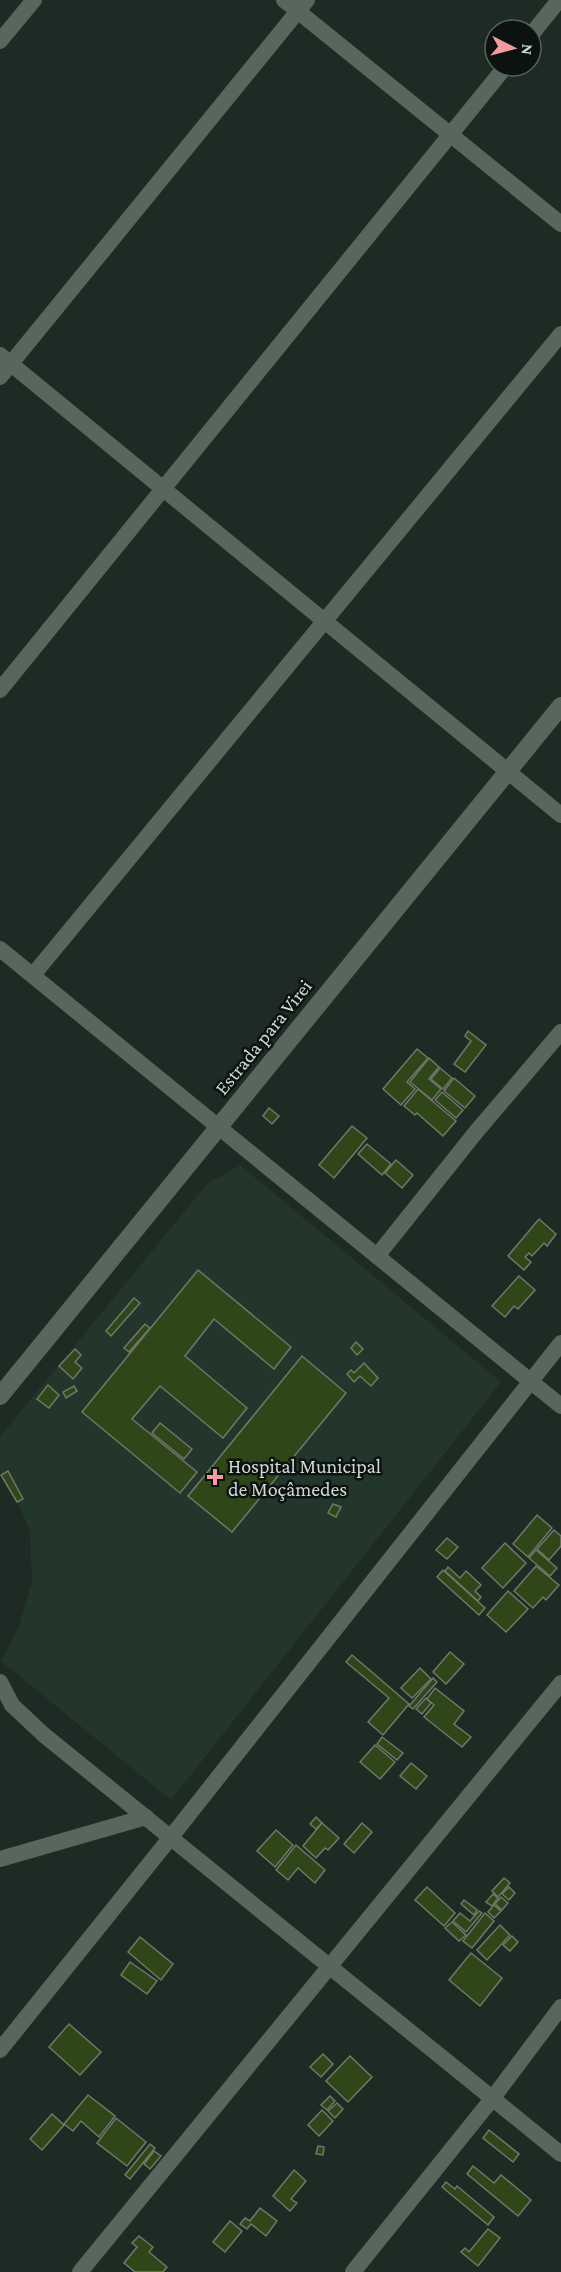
<svg xmlns="http://www.w3.org/2000/svg" width="561" height="2272" viewBox="0 0 561 2272" font-family="'Crimson Pro',serif">
<style>
.built{fill:#23362c}
.building{fill:#2f4619;stroke:#70786a;stroke-width:1.5}
.lines{fill:none;stroke-linecap:round;stroke-linejoin:round}
.street{stroke:#58675e;stroke-width:16}
.secondary{stroke:#58675e;stroke-width:18}
.poi-dot{fill:#f49aa3;stroke:#0c120f;stroke-width:2}
.labels{text-anchor:middle;stroke-width:5;stroke-linejoin:round;paint-order:stroke}
.street-label{font-size:20px;fill:#cfd8d3;stroke:#0c120f}
.poi-label{font-size:20px;fill:#cfd8d3;stroke:#0c120f;text-anchor:start}
</style>
<rect width="100%" height="100%" fill="#1e2b24"/>
<path class="built" d="M240,1165L501,1382L171,1800L1,1661L19,1626L32,1581L30,1531L10,1484L0,1471V1437L207,1184Z"/>
<g class="building">
<path d="M468,1031L486,1045L465,1072L454,1064L471,1041L465,1036Z"/>
<path d="M417,1049L428,1058L407,1082L415,1089L401,1105L383,1089Z"/>
<path d="M429,1058L439,1067L429,1079L441,1089L432,1100L410,1082Z"/>
<path d="M440,1068L452,1078L443,1089L431,1079Z"/>
<path d="M454,1078L475,1096L465,1108L444,1091Z"/>
<path d="M418,1089L456,1121L443,1136L417,1113L415,1115L404,1106Z"/>
<path d="M442,1092L463,1110L456,1118L435,1100Z"/>
<path d="M269,1108L279,1116L272,1124L263,1116Z"/>
<path d="M352,1126L367,1138L334,1178L319,1165Z"/>
<path d="M367,1144L391,1164L382,1175L358,1154Z"/>
<path d="M396,1160L413,1175L402,1188L385,1173Z"/>
<path d="M539,1219L556,1234L547,1246L544,1243L532,1256L529,1253L525,1257L531,1262L524,1270L508,1256Z"/>
<path d="M198,1270L291,1347L274,1369L214,1319L185,1356L247,1408L223,1438L160,1386L132,1419L197,1472L180,1493L82,1412Z"/>
<path d="M519,1276L535,1290L518,1309L514,1306L505,1317L492,1306Z"/>
<path d="M134,1298L140,1303L111,1336L106,1331Z"/>
<path d="M145,1324L150,1328L129,1352L124,1348Z"/>
<path d="M356,1342L363,1349L357,1355L351,1348Z"/>
<path d="M75,1349L81,1355L75,1362L82,1368L73,1379L59,1366Z"/>
<path d="M302,1356L346,1393L232,1532L188,1496Z"/>
<path d="M364,1363L378,1378L371,1386L360,1376L354,1382L347,1374L351,1370L354,1373Z"/>
<path d="M48,1385L59,1395L49,1408L37,1399Z"/>
<path d="M74,1386L77,1391L66,1398L63,1392Z"/>
<path d="M160,1423L192,1449L184,1459L152,1433Z"/>
<path d="M8,1471L23,1499L17,1502L1,1475Z"/>
<path d="M333,1504L341,1507L336,1517L328,1513Z"/>
<path d="M537,1515L552,1528L528,1557L513,1544Z"/>
<path d="M554,1530L561,1536V1546L549,1560L537,1549Z"/>
<path d="M447,1538L458,1547L447,1559L436,1550Z"/>
<path d="M505,1543L526,1563L503,1588L482,1568Z"/>
<path d="M536,1550L557,1568L550,1576L529,1558Z"/>
<path d="M536,1566L559,1585L546,1600L543,1597L533,1608L514,1591Z"/>
<path d="M448,1567L460,1578L466,1571L481,1585L475,1591L481,1597L478,1601L445,1571Z"/>
<path d="M443,1570L485,1608L479,1615L437,1577Z"/>
<path d="M508,1591L528,1609L506,1632L487,1615Z"/>
<path d="M450,1652L464,1664L446,1684L433,1672Z"/>
<path d="M352,1655L409,1704L383,1735L368,1722L389,1698L346,1662Z"/>
<path d="M420,1668L431,1679L412,1698L401,1688Z"/>
<path d="M433,1678L437,1682L413,1709L409,1706Z"/>
<path d="M435,1688L464,1711L454,1724L471,1737L462,1747L424,1717L434,1705L427,1699Z"/>
<path d="M426,1698L431,1703L422,1714L416,1709Z"/>
<path d="M382,1737L403,1753L397,1760L377,1744Z"/>
<path d="M375,1745L395,1762L380,1779L360,1762Z"/>
<path d="M411,1763L427,1776L416,1789L400,1776Z"/>
<path d="M316,1817L322,1823L316,1829L310,1824Z"/>
<path d="M322,1823L339,1838L328,1850L325,1848L316,1858L303,1846Z"/>
<path d="M362,1823L372,1832L354,1853L344,1844Z"/>
<path d="M276,1830L293,1845L275,1867L257,1851Z"/>
<path d="M296,1845L325,1870L315,1883L298,1868L288,1880L276,1870Z"/>
<path d="M504,1878L510,1883L498,1897L492,1891Z"/>
<path d="M427,1887L455,1913L444,1926L415,1900Z"/>
<path d="M509,1887L515,1893L509,1900L502,1894Z"/>
<path d="M493,1894L498,1898L492,1906L486,1902Z"/>
<path d="M501,1897L508,1903L502,1910L495,1904Z"/>
<path d="M464,1900L477,1910L474,1915L461,1904Z"/>
<path d="M494,1905L501,1911L494,1918L488,1912Z"/>
<path d="M479,1911L482,1913L466,1932L453,1921L460,1913L470,1921Z"/>
<path d="M485,1913L494,1921L472,1948L463,1941Z"/>
<path d="M452,1922L466,1935L459,1941L445,1928Z"/>
<path d="M500,1925L510,1935L487,1960L477,1950Z"/>
<path d="M512,1936L518,1942L510,1951L503,1945Z"/>
<path d="M140,1937L173,1964L161,1980L128,1952Z"/>
<path d="M471,1953L502,1978L480,2006L449,1980Z"/>
<path d="M130,1962L157,1981L147,1994L121,1975Z"/>
<path d="M69,2024L101,2052L80,2075L49,2047Z"/>
<path d="M323,2054L333,2064L321,2077L310,2067Z"/>
<path d="M350,2056L372,2077L348,2102L326,2081Z"/>
<path d="M88,2095L115,2116L99,2137L81,2121L73,2131L64,2124Z"/>
<path d="M330,2096L335,2101L327,2110L321,2105Z"/>
<path d="M337,2103L343,2109L335,2118L328,2111Z"/>
<path d="M322,2110L333,2121L319,2136L308,2125Z"/>
<path d="M52,2114L64,2125L42,2150L30,2139Z"/>
<path d="M116,2118L146,2142L127,2166L97,2143Z"/>
<path d="M489,2130L519,2154L513,2162L483,2138Z"/>
<path d="M150,2144L155,2148L130,2179L125,2175Z"/>
<path d="M318,2146L324,2147L323,2155L316,2154Z"/>
<path d="M154,2151L161,2156L150,2169L144,2164Z"/>
<path d="M473,2166L494,2183L501,2175L531,2200L518,2216L467,2174Z"/>
<path d="M294,2170L306,2181L291,2199L297,2203L290,2211L273,2196Z"/>
<path d="M446,2182L455,2189L457,2186L494,2217L488,2225L442,2187Z"/>
<path d="M260,2208L277,2221L266,2236L251,2224L247,2229L240,2224L245,2218L250,2221Z"/>
<path d="M230,2221L242,2231L225,2252L213,2242Z"/>
<path d="M488,2229L500,2238L478,2266L461,2252L465,2248L469,2252Z"/>
<path d="M139,2236L153,2247L149,2252L167,2267L163,2272H135L124,2263L137,2247L132,2243Z"/>
</g>
<g class="lines">
<g class="street">
<path d="M284,0L561,224"/>
<path d="M531,35L559,0"/>
<path d="M0,41L34,0"/>
<path d="M0,355L561,815"/>
<path d="M0,377L307,0"/>
<path d="M0,690L506,66"/>
<path d="M0,949L561,1406"/>
<path d="M33,975L561,334"/>
<path d="M377,1256L476,1132L561,1032"/>
<path d="M0,1682L12,1705L44,1735L561,2154"/>
<path d="M0,1859L146,1817"/>
<path d="M0,2050L171,1837L561,1343"/>
<path d="M80,2272L561,1683"/>
<path d="M353,2272L492,2099L561,2007"/>
</g>
<path class="secondary" d="M0,1396L561,706"/>
</g>
<path class="poi-dot" d="M212 1468h6v6h6v6h-6v6h-6v-6h-6v-6h6z"/>
<g class="labels">
<g class="street-label">
<text transform="translate(263 1037) rotate(-51)" y="7">Estrada para Virei</text>
</g>
<g class="poi-label">
<text x="228" y="1473">Hospital Municipal<tspan x="228" dy="23">de Moçâmedes</tspan></text>
</g>
</g>
<g transform="translate(513 48) rotate(96)"><circle r="28" fill="#0c120f" stroke="#5a615d" stroke-width="1.5"/>
<path d="M0-4.5L10 22L0 15L-10 22Z" fill="#f49aa3"/>
<text y="-9" font-size="16" font-weight="bold" text-anchor="middle" fill="#cfd8d3">N</text>
</g>
</svg>
